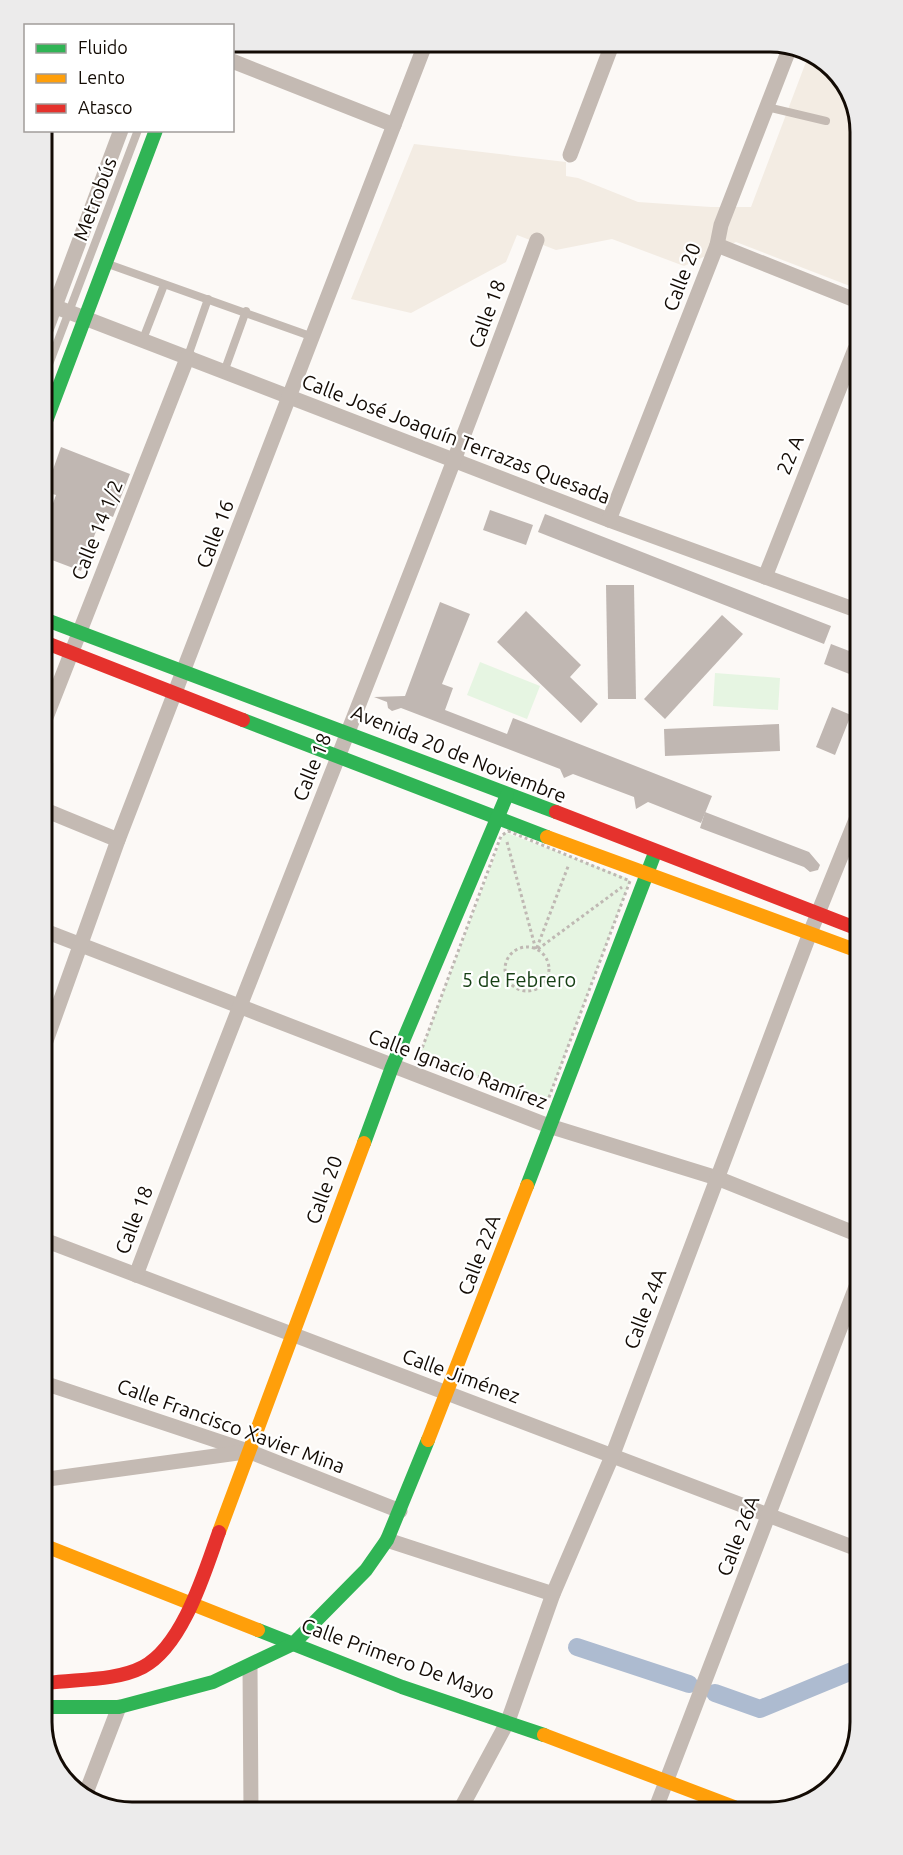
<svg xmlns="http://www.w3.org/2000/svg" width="903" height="1855" viewBox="0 0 903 1855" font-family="Ubuntu,sans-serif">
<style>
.built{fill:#f3ece3}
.green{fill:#e6f5e2}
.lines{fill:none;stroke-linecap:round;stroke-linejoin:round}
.canal{stroke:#adbbd0;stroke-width:18}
.building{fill:#c0b7b2}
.path{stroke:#bfb8b3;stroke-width:3;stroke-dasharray:3 3;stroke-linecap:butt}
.lane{stroke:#c4bab3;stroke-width:8}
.street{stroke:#c4bab3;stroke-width:15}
.fast{stroke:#30b455;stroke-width:14}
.slow{stroke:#ff9f0a;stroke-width:14}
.jam{stroke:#e5322d;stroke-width:14}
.labels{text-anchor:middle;stroke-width:4.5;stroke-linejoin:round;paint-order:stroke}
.street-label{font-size:20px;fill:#130b04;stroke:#fff}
.park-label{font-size:20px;fill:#174015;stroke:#fff}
.rim{fill:none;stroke:#130b04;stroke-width:3}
</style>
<rect width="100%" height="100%" fill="#fcf9f6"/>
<path class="built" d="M809,54L825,60L854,98L855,288L736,242L684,266L612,239L556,250L517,235L506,262L411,313L351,299L414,144L566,162V176L578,178L638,202L711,207H751Z"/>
<g class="green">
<path d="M480,662L540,686L527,719L467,695Z"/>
<path d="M715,673L780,678L778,710L713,706Z"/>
<path d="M504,832L627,878L630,881L548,1100L544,1102L420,1054Z"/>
</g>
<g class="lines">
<g class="canal">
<path d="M577,1647L689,1684"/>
<path d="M715,1693L760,1709L852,1671"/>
</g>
</g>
<g class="building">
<path d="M61,447L130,474L113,517L103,513L81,571L44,557V528L56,495L45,492Z"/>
<path d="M490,510L533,525L526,545L483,530Z"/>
<path d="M545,514L831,626L824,644L538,532Z"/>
<path d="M606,585H634L636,699H608Z"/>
<path d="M440,602L470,614L442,684L453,688L445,710L507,734L513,718L712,796L701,823L648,802L636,809L634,797L573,774L564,778L560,769L401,708L392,711L388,708L387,702L374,697L405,696Z"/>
<path d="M526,611L581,665L570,677L598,704L581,723L497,642Z"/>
<path d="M722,615L743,634L665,719L644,699Z"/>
<path d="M831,644L857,654V677L824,664Z"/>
<path d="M832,707L851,715L835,755L816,747Z"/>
<path d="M779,724L780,751L665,756L664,729Z"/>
<path d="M705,812L809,852L820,865L818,870L810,872L804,867L700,828Z"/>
</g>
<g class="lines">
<g class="path">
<path d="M508,831L630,881L548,1100L544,1102L420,1054L501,836Z"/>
<path d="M507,842L536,950L569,864"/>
<circle cx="527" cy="969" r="22"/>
<path d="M538,949L622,887"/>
</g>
<g class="lane">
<path d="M767,107L826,121"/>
<path d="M108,264L313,337"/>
<path d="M143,339L164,285"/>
<path d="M188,356L208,299"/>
<path d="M224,372L246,311"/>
<path d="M43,380L138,130"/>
</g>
<g class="street">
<path d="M232,61L394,125"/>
<path d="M570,155L613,42"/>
<path d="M717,245L855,300"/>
<path d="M43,302L609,520L856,610"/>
<path d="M43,338L121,130"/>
<path d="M609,520L717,245L721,225L790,47"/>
<path d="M765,577L855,349"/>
<path d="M45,720L188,356"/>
<path d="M45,810L118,840"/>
<path d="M45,931L549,1126L717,1178L859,1235"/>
<path d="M46,1041L118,840L426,42"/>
<path d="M47,1241L860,1550"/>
<path d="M136,1275C267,929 409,588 537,240"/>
<path d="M47,1384L248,1451L400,1511"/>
<path d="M48,1479L245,1452"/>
<path d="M387,1540L553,1594"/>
<path d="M250,1666L251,1812"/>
<path d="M84,1798L119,1707"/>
<path d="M656,1808L859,1279"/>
<path d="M460,1810L508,1721L553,1594L613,1454L810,933L857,817"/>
</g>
<g class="fast">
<path d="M43,429L156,130"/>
<path d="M44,619L556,812"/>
<path d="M243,720L547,837"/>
<path d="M364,1143L392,1067L507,795"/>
<path d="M527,1186L653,858"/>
<path d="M258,1630L402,1687L544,1735"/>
<path d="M49,1707H119L213,1682L293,1644L366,1570L387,1540L428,1440"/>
</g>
<g class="slow">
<path d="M547,837L858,951"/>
<path d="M428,1440L527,1186"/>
<path d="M219,1532L364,1143"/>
<path d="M48,1547L258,1630"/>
<path d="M544,1735L734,1807"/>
</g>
<g class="jam">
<path d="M44,642L243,720"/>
<path d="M556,812L858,929"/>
<path d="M48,1683C78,1679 116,1681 143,1667C183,1646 205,1571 219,1532"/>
</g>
</g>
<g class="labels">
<g class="street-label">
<text transform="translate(95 199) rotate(-69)" y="7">Metrobús</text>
<text transform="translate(682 277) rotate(-69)" y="7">Calle 20</text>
<text transform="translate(487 314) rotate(-70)" y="7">Calle 18</text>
<text transform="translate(456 439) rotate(21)" y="7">Calle José Joaquín Terrazas Quesada</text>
<text transform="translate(790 455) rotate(-68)" y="7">22 A</text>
<text transform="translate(97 530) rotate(-68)" y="7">Calle 14 1/2</text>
<text transform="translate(215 534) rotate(-69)" y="7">Calle 16</text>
<text transform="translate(459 754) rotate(22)" y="7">Avenida 20 de Noviembre</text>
<text transform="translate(312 767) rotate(-68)" y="7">Calle 18</text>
<text transform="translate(458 1069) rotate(21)" y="7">Calle Ignacio Ramírez</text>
<text transform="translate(324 1190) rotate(-70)" y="7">Calle 20</text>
<text transform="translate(134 1220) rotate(-69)" y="7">Calle 18</text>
<text transform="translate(479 1255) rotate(-69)" y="7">Calle 22A</text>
<text transform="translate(645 1309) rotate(-69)" y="7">Calle 24A</text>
<text transform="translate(461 1376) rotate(20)" y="7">Calle Jiménez</text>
<text transform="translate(231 1426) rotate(20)" y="7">Calle Francisco Xavier Mina</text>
<text transform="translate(738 1536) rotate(-69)" y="7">Calle 26A</text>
<text transform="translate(398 1659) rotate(20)" y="7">Calle Primero De Mayo</text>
</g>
<g class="park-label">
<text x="519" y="987">5 de Febrero</text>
</g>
</g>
<path d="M0 0H903V1855H0ZM132 52H770A80 80 0 0 1 850 132V1722A80 80 0 0 1 770 1802H132A80 80 0 0 1 52 1722V132A80 80 0 0 1 132 52Z" fill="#ecebeb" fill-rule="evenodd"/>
<path class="rim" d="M132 52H770A80 80 0 0 1 850 132V1722A80 80 0 0 1 770 1802H132A80 80 0 0 1 52 1722V132A80 80 0 0 1 132 52Z"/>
<rect x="24" y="24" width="210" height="108" fill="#ffffff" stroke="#a19d9b" stroke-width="1.5"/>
<rect x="36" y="44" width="30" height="9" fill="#30b455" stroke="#a19d9b" stroke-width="1.5"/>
<text x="78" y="54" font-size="18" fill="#130b04">Fluido</text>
<rect x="36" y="74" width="30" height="9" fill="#ff9f0a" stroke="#a19d9b" stroke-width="1.5"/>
<text x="78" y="84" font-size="18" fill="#130b04">Lento</text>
<rect x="36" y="104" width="30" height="9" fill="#e5322d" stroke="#a19d9b" stroke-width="1.5"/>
<text x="78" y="114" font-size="18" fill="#130b04">Atasco</text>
</svg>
